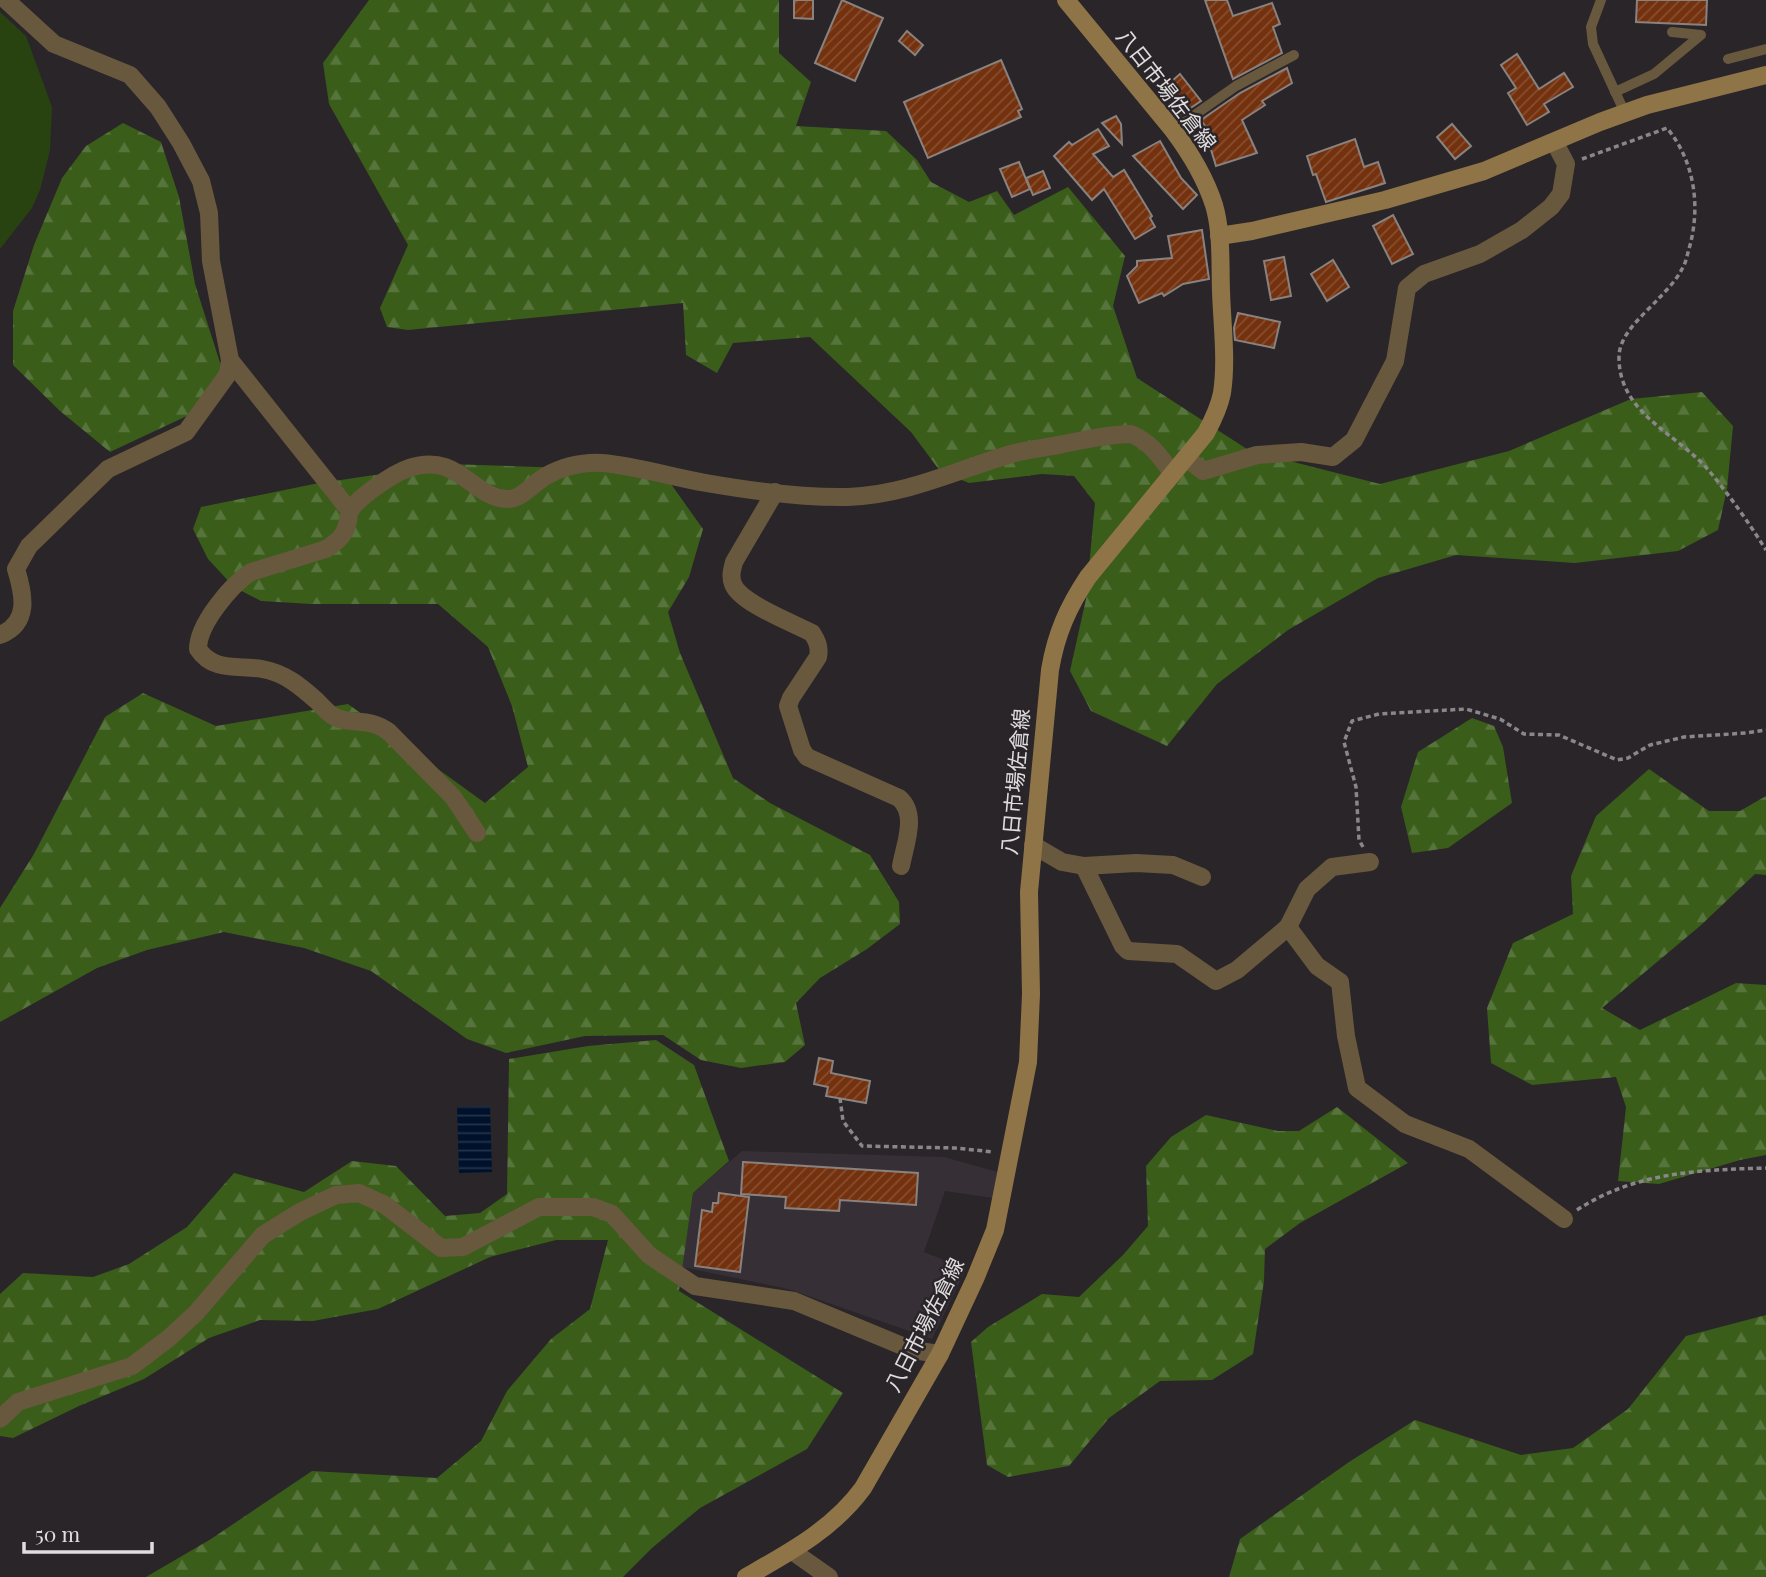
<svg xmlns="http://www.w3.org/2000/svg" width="1766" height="1577" viewBox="0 0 1766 1577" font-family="'Playfair Display','Noto Sans JP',serif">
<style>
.built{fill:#372f36}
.forest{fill:url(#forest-firs)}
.pitch{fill:#284310}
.water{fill:url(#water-rules)}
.building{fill:url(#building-hatch);stroke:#89827f;stroke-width:2}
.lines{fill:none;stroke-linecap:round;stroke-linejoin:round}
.path{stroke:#8a8689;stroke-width:3.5;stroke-dasharray:5 3.5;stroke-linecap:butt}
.lane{stroke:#68583d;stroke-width:10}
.street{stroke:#68583d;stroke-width:18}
.secondary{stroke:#8e7447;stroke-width:18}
.labels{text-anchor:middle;stroke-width:5;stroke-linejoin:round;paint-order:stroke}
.street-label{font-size:21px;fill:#e0dddf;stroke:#292529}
</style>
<defs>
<pattern id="forest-firs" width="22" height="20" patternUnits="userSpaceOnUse" patternTransform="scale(1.75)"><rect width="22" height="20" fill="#3a5d1a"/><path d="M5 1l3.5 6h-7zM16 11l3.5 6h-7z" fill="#56743b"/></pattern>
<pattern id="water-rules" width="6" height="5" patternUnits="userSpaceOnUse" patternTransform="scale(1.75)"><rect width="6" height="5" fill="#00112c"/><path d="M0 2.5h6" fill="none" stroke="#25334a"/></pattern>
<pattern id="building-hatch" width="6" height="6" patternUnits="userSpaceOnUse" patternTransform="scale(1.75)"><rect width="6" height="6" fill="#73310e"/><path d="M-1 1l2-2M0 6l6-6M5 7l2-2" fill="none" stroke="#874e31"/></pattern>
</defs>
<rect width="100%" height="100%" fill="#292529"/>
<path class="built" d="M742,1151L944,1157L998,1172L993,1198L945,1191L924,1252L966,1269L932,1339L788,1289L682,1267L693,1193Z"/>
<g class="forest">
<path d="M369,0H779V53L811,82L796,126L886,131L917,160L931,182L969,202L997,191L1014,215L1068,187L1125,256L1113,306L1137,378L1250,451L1380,484L1509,451L1631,399L1702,392L1733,426L1727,489L1718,530L1678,551L1575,563L1456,555L1378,578L1288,630L1217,684L1167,746L1091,711L1070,671L1086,599L1095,503L1074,476L1042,474L969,483L940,471L911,432L810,337L733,343L717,373L686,355L683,303L408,330L387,327L380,308L408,245L329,104L323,63Z"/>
<path d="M123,123L161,142L179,197L195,284L222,369L189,415L110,452L60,411L13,365V311L34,245L62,178L86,146Z"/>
<path d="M448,464L599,469L666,477L703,529L689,577L668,612L680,653L733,778L770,803L870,855L899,902L900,924L867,949L820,978L796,1003L805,1045L785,1062L741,1068L701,1060L663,1035L585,1036L506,1053L467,1039L371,971L304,948L224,932L147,950L97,968L0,1022V908L34,854L105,717L143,693L216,726L348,704L485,803L528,767L512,706L488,647L438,604H311L261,601L234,587L208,559L193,529L201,507L314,484Z"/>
<path d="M1472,718L1494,726L1503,747L1512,803L1448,848L1412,853L1401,807L1418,752Z"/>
<path d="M1649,769L1709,811H1740L1766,796V875L1755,874L1700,926L1602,1008L1640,1030L1736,983L1766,985V1155L1740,1160L1659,1184L1618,1181L1626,1107L1616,1077L1532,1085L1491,1063L1487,1008L1513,943L1573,914L1571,876L1596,816Z"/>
<path d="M656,1040L694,1065L729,1161L693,1193L679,1291L843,1393L807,1449L700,1508L652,1548L623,1577H146L211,1539L312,1471L437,1478L481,1441L507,1391L551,1339L590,1309L608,1240H556L490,1257L378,1309L313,1321L260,1320L209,1338L144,1379L79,1406L13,1438L0,1436V1294L23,1273L93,1277L129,1264L187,1227L234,1173L304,1192L352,1161L396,1166L445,1216L480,1213L507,1194L509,1059L588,1046Z"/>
<path d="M1337,1107L1408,1163L1300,1223L1265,1249L1264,1281L1253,1354L1212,1380L1160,1381L1109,1418L1069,1466L1008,1477L987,1465L971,1342L988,1327L1042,1294L1079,1297L1123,1255L1148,1226L1146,1166L1171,1137L1206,1115L1278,1131H1299Z"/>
<path d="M1766,1315V1577H1229L1240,1539L1349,1462L1415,1420L1521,1455L1573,1448L1628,1409L1686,1336Z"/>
</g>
<path class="pitch" d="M0,12L26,36L52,107L50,150L40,190L32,208L0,249Z"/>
<path class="water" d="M490,1106L492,1172L459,1173L457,1107Z"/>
<g class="building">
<path d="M794,0H813V19L794,18Z"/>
<path d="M842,0L883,18L855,81L815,63Z"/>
<path d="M1205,0H1227L1233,16L1272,3L1280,24L1273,27L1282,53L1233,79Z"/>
<path d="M1637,0H1707L1706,25L1636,22Z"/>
<path d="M907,31L923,45L915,55L899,41Z"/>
<path d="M1517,54L1539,89L1564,73L1573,87L1544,104L1549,112L1527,125L1508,93L1516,88L1501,65Z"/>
<path d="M1001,60L1022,109L1018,111L1021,117L928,158L904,102Z"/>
<path d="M1287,68L1292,83L1262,101L1265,105L1242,120L1257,153L1216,166L1209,143L1214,139L1201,120L1240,93Z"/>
<path d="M1180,74L1201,101L1177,117L1170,109L1177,104L1164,88Z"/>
<path d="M1116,116L1121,124L1122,144L1102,123Z"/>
<path d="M1452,124L1471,146L1455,159L1437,137Z"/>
<path d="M1098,129L1109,146L1093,154L1113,177L1124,170L1152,216L1150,218L1155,227L1135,239L1104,189L1092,200L1054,156L1069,142L1072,145Z"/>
<path d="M1355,139L1364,167L1378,162L1385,183L1326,202L1316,174L1313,175L1307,156Z"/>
<path d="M1160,141L1181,178L1197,195L1183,209L1133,156Z"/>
<path d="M1019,162L1030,189L1012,197L1000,169Z"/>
<path d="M1043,171L1050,188L1033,195L1026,178Z"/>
<path d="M1393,215L1413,254L1392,264L1373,226Z"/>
<path d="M1202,230L1209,279L1183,284L1164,296L1162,293L1139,303L1127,276L1137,266V261L1172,258L1168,236Z"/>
<path d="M1284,257L1291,296L1271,300L1264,261Z"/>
<path d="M1333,260L1349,287L1327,301L1311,274Z"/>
<path d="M1238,313L1280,322L1274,348L1235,340L1234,328Z"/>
<path d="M819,1058L833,1061L831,1073L870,1081L866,1103L826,1096L828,1087L814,1084Z"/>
<path d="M743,1162L918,1173L916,1205L840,1200L839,1211L785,1208L786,1197L741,1194Z"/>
<path d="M719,1193L749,1197L740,1272L695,1266L702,1210L712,1212L713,1203H718Z"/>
</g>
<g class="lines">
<g class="path">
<path d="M1582,159L1667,128C1695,162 1701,207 1689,249C1687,255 1686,263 1682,269C1677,279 1667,290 1659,298C1644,315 1618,334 1619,359C1620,415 1679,434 1710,472C1730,496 1749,523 1766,550"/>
<path d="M1363,847L1359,840L1356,787L1344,742L1352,721L1379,714L1466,709L1500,719L1524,734L1559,735L1617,760L1628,758L1650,745L1684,737L1746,733L1766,730"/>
<path d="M840,1098L843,1121L862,1146L955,1148L994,1152"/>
<path d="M1577,1210C1635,1172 1698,1170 1766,1168"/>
</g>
<g class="lane">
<path d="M1601,0L1591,27L1593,44L1625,113"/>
<path d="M1728,59L1766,49"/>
<path d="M1615,92L1654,74L1701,35L1672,32"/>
<path d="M1173,130L1236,86L1294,55"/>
</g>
<g class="street">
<path d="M230,360L350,511"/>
<path d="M1186,458L1203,471L1257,455L1301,452L1333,457L1354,440L1395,361L1407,288L1424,274L1480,254L1522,230L1551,207L1561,194L1566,164L1555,143"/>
<path d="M775,492L734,562C732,570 730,576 733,584C740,603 793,623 812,633C817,641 820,647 818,657L791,698L788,706L802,750L807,757L899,798C918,814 905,844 901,866"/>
<path d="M0,635C30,623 24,595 16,569L29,546L108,469L186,432L228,374L230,360L211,261L209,213L201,181L181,143L158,107L130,75L54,44L6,0"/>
<path d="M477,833L453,797L389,732C368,716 350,726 333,716C327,712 322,706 317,701C300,686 285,673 262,669C238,665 213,672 198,649C198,624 231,585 251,572L326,549C338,541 345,536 348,521C349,518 348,514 350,511C358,497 394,473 409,468C459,452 470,496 506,499C522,500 533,483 546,476C564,466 582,462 602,463C637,466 671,477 706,483C752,491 801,498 848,497C906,495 957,470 1011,454C1028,449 1046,448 1063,444C1085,440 1108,434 1131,434C1151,442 1160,457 1173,474"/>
<path d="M1033,845L1062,862L1084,866L1136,863L1173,865L1202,877"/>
<path d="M1084,866L1123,946L1128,951L1177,954L1216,981L1237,970L1288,927L1317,966L1340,982L1346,1036L1357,1088L1405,1124L1469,1149L1564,1219"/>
<path d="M1288,927L1307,889L1332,867L1370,862"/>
<path d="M0,1419L18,1402L132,1366L169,1338L196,1313L263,1235L300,1212L336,1195L359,1193L385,1205L441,1248L463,1247L539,1207H593L612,1214L649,1255L695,1286L794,1301L912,1350L940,1354"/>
<path d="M792,1551L829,1577"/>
</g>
<g class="secondary">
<path d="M1219,236L1252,231L1385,200L1484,171L1600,122L1647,105L1766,75"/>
<path d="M746,1577C790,1552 833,1529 863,1488L940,1354L975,1279L995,1230L1028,1062L1031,994L1029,892L1050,670C1056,634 1068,607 1088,577L1206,433C1213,420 1219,408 1222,393C1227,360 1222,324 1221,291C1220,263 1222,232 1214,205C1205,177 1191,154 1173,130L1066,0"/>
</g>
</g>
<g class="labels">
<g class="street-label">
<text transform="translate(1166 90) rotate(52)" y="7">八日市場佐倉線</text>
<text transform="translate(1016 782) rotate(-85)" y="7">八日市場佐倉線</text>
<text transform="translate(925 1325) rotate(-63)" y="7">八日市場佐倉線</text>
</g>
</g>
<path d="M24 1542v10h128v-10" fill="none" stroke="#e0dddf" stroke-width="3.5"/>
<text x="35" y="1542" font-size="21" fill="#e0dddf" stroke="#292529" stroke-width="5" paint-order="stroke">50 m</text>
</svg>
